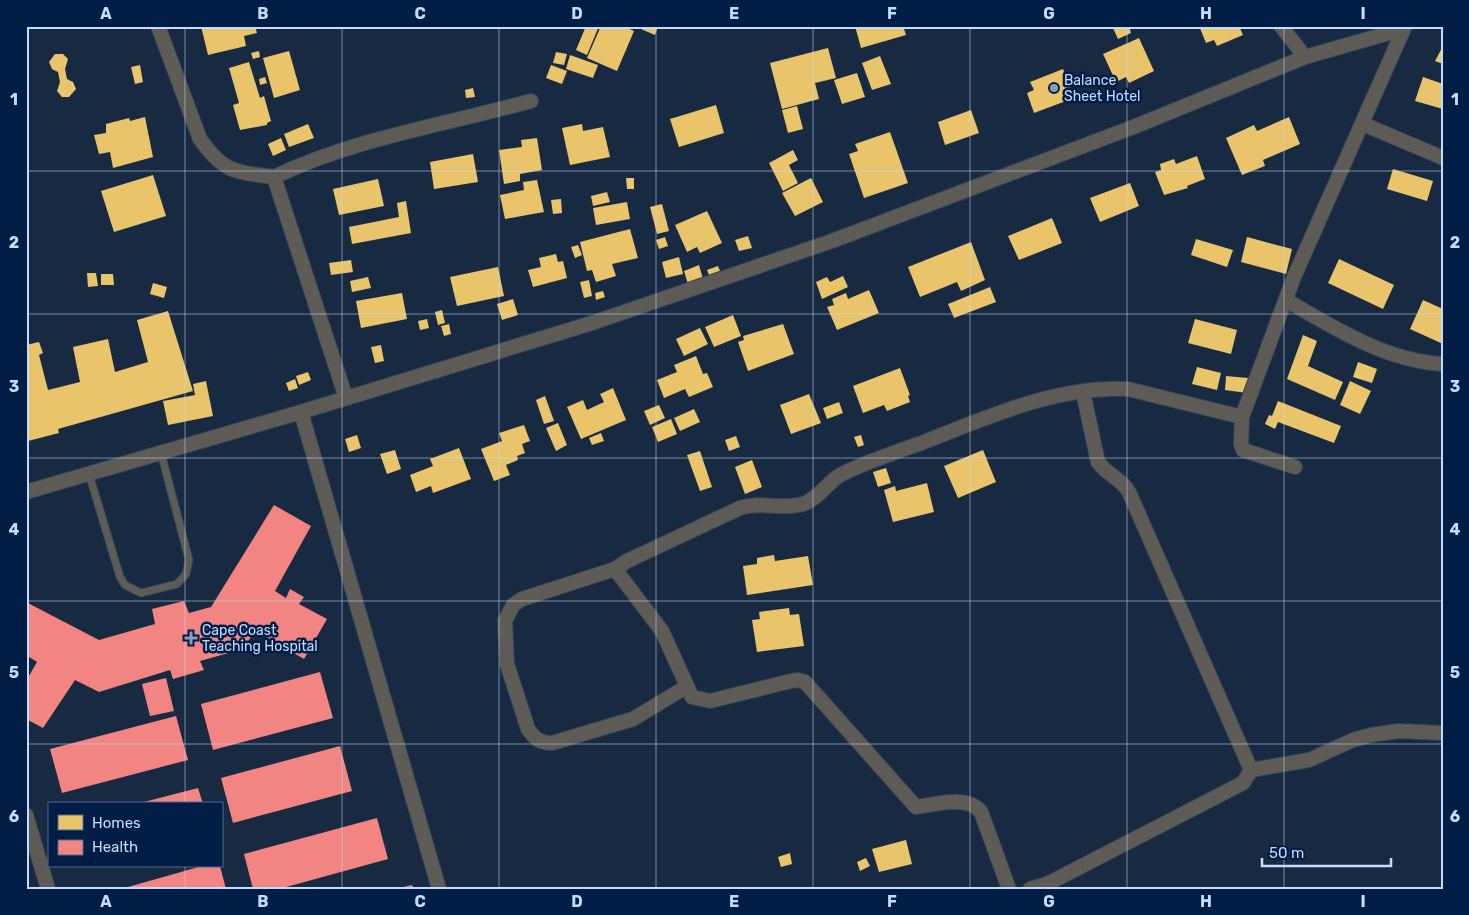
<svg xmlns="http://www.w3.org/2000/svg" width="1469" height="915" viewBox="0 0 1469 915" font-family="Rubik,sans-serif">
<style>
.homes{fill:#e9c46a}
.health{fill:#f28482}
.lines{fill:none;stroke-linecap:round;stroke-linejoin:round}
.lane-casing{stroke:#334458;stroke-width:9}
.street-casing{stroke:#334458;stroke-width:16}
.lane{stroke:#5e5b56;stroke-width:7}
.street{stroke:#5e5b56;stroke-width:14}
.grid{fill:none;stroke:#c3dbfd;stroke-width:1;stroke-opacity:0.55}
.poi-dot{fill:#879dbb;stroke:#001d46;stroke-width:2}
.labels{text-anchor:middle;stroke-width:5;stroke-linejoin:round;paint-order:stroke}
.poi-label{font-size:14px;fill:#c3dbfd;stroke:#001d46;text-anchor:start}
.neatline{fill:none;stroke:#c3dbfd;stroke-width:2}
.grid-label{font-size:16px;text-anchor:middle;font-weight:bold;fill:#c3dbfd}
</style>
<rect width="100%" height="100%" fill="#182a41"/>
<g class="homes">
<path d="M201,26H255L257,33L244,36L246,46L208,55Z"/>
<path d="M586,26H599L587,55L576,50Z"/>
<path d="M601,26H623L634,31L617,71L587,58Z"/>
<path d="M634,26H658L655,35Z"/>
<path d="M855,26H903L906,35L861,48Z"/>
<path d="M1112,26H1129L1131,33L1118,39Z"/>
<path d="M1199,26H1239L1243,35L1217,46L1214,40L1206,43Z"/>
<path d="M1139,38L1154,71L1129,83L1126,77L1116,82L1103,54Z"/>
<path d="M1443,46V64L1435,61Z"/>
<path d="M828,48L836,78L815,83L819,99L782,109L770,63Z"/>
<path d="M259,51L260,57L253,59L251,53Z"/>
<path d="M289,51L300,90L274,98L263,58Z"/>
<path d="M556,52L567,54L564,65L553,63Z"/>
<path d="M55,54H63L68,59L65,69L67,79L73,82L76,89L69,97H62L57,91L60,82L58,72L52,69L49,62Z"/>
<path d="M570,55L598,65L593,78L566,69Z"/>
<path d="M880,56L891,84L872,90L862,63Z"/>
<path d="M249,62L260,98L264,96L271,121L267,123V125L240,130L233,105L239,103L229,68Z"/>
<path d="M140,65L143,82L135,84L131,67Z"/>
<path d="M551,65L567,71L562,84L546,78Z"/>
<path d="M1063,69L1074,98L1034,113L1027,93L1034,90L1030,82Z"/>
<path d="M857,73L865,97L842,104L834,80Z"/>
<path d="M265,77L267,83L260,85L259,79Z"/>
<path d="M1423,77L1443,84V109L1415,101Z"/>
<path d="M473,88L475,97L466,98L465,90Z"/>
<path d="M716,105L724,133L679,147L670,119Z"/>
<path d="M797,106L803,129L788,133L782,110Z"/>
<path d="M971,110L979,133L945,145L938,122Z"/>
<path d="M145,117L153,157L113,168L110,152L99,154L94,135L106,133V124L129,118L130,121Z"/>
<path d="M1289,117L1300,144L1263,160L1265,166L1242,175L1226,138L1254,125L1257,131Z"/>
<path d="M308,124L314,138L289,147L284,134Z"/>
<path d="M582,124L583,131L603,127L610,157L570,165L562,128Z"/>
<path d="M890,132L908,183L864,198L849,154L858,151L855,144Z"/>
<path d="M281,138L286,150L273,156L268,144Z"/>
<path d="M537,138L542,170L520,174V181L504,184L499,150L522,147L521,140Z"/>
<path d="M793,150L798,160L789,165L798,183L783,191L769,163Z"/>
<path d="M473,154L478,182L434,189L430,162Z"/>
<path d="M1197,156L1205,179L1187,186L1188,188L1164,195L1155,172L1161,170L1160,164L1174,159L1176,164Z"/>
<path d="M1393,169L1433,181L1427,201L1387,189Z"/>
<path d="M153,175L166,216L114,232L101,191Z"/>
<path d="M626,178H634V189H627Z"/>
<path d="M811,178L823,202L795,216L782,193Z"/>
<path d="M378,179L384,206L339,215L333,189Z"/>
<path d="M537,180L544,212L505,219L500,195L524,190L523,182Z"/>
<path d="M1130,183L1139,206L1100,222L1090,198Z"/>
<path d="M607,192L610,202L593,206L591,196Z"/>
<path d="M561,199L562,213L553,214L551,200Z"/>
<path d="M406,201L411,233L352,244L349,227L399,217L397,203Z"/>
<path d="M627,202L630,219L596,225L593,208Z"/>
<path d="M662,204L669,231L657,234L650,207Z"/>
<path d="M707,211L722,243L700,253L697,247L687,252L675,225Z"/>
<path d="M1052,218L1062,243L1019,260L1008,236Z"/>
<path d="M630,229L638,258L612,264L616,276L596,282L592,270L587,271L580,242Z"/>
<path d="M748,236L752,248L739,251L735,240Z"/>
<path d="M665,237L668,246L659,249L656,240Z"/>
<path d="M1247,237L1292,249L1286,274L1241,262Z"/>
<path d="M1196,239L1233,250L1227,267L1191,255Z"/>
<path d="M971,242L985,280L961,291L957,282L920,297L908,267Z"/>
<path d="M578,245L582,255L575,258L571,247Z"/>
<path d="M556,254L558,262L563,261L567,278L533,287L528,270L541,267L539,258Z"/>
<path d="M679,257L683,274L666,278L662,262Z"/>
<path d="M1339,259L1394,285L1383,309L1328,283Z"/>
<path d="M351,260L353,272L331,275L329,263Z"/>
<path d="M699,265L703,279L688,284L684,271Z"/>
<path d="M718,266L720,271L709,275L707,270Z"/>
<path d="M498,267L504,296L457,306L450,277Z"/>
<path d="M87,273H96L98,286L88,287Z"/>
<path d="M101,274H113L114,285H101Z"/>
<path d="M843,276L848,287L822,299L816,282L827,277L830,282Z"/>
<path d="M368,277L371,288L352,292L350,281Z"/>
<path d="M589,280L592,296L584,298L580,282Z"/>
<path d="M153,283L167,287L164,298L150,294Z"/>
<path d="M990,287L996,302L954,318L948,304Z"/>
<path d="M869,290L879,313L837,330L827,307L834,305L832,299L846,293L848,299Z"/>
<path d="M603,291L605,297L596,300L595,293Z"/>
<path d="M402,293L407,319L361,328L356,301Z"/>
<path d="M513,299L518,315L502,320L497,304Z"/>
<path d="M1423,300L1443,309V344L1410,329Z"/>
<path d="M442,310L445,323L438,325L435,312Z"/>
<path d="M168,311L193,391L58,429L59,433L28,441L26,433V345L39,342L43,353L39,355L48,390L80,382L73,347L108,339L115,372L148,362L137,320Z"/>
<path d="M733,315L741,336L714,347L705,327Z"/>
<path d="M427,319L429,328L420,330L418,321Z"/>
<path d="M1195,319L1237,330L1231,354L1188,343Z"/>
<path d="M449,324L451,334L444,336L441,326Z"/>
<path d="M783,324L794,354L748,371L738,342L744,340L743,336Z"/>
<path d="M700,328L708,344L684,356L676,339Z"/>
<path d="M1303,335L1317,341L1308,366L1343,382L1335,400L1287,379Z"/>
<path d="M381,345L384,361L375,363L371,347Z"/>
<path d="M696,356L703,374L707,373L713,387L689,397L685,389L664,398L657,380L677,372L674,365Z"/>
<path d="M1358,362L1377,369L1372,383L1353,377Z"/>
<path d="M1197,367L1221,373L1217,390L1192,384Z"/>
<path d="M900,368L910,395L908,396L910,402L887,411L884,405L863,413L853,386Z"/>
<path d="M308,372L311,380L299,385L296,376Z"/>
<path d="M1226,376L1248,378L1247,393L1225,390Z"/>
<path d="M295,379L298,388L289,391L286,383Z"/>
<path d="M206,381L213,416L168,425L163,401L195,395L193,384Z"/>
<path d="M1350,381L1371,391L1360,414L1340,405Z"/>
<path d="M613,388L626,420L581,439L567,407L583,400L587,410L604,402L600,394Z"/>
<path d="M809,394L821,423L791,434L780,405Z"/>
<path d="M545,396L554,421L544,424L536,400Z"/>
<path d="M1278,401L1341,426L1334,443L1278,422L1275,429L1265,424L1269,415L1272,416Z"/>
<path d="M839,402L843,413L827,419L823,408Z"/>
<path d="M659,405L665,418L650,425L644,411Z"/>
<path d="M694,409L700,422L680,431L674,418Z"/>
<path d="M671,419L677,434L658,442L652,427Z"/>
<path d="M558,423L567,445L556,451L546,428Z"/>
<path d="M524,425L530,441L522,444L525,453L517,456L518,460L506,465L510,475L494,481L481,449L502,441L499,433Z"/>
<path d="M601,433L604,441L592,445L589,438Z"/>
<path d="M357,435L361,448L349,452L345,439Z"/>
<path d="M861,435L864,445L858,447L854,437Z"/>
<path d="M736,436L740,447L729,451L725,440Z"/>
<path d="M459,448L471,479L433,493L431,486L416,492L410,475L433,466L430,459Z"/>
<path d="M395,450L401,469L387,474L380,454Z"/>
<path d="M983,450L996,482L958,498L944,466Z"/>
<path d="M700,451L712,487L700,491L687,455Z"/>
<path d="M752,460L762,487L745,494L735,467Z"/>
<path d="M886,468L891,483L878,487L873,472Z"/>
<path d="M927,483L934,512L893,522L884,490L895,486L896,491Z"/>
<path d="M774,555L775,561L808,556L813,585L747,595L743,566L757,564V558Z"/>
<path d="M789,608L790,615L799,614L804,646L757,652L752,620L760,619L759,612Z"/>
<path d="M906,840L912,864L879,872L872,849Z"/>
<path d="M790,853L792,864L781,867L778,857Z"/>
<path d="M866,858L870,866L860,871L857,862Z"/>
</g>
<g class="health">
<path d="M274,505L311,526L275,591L286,598L290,589L304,597L299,604L327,619L304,659L255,631L243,649L200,661L204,670L173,679L170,670L99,692L75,680L43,728L26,719V681L37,662L26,655V602L99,640L155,624L152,609L184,601L189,613L211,607Z"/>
<path d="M320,672L333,718L213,750L201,704Z"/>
<path d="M166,678L174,711L150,716L142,684Z"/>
<path d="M176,716L188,760L62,793L50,749Z"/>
<path d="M340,746L352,791L233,823L221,778Z"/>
<path d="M198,788L203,804H141L140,803Z"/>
<path d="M377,818L388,859L279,889H253L244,854Z"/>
<path d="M202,866H220L226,889H121Z"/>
<path d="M412,885L414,889H400L399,888Z"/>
</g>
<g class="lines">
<g class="lane-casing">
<path id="lane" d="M89,474L120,577L125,585L141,593L177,584L186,574L189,560L161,453"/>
</g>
<g class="street-casing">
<g id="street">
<path d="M158,26L200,139C224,173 235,172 274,177"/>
<path d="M1281,26L1305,57"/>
<path d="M1363,124L1443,158"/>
<path d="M1286,300C1334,328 1386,361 1443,364"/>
<path d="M346,398L274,177C355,138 445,125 531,101"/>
<path d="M301,412L439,889"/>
<path d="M1295,467L1243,450L1241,444L1242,417L1294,277L1405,26"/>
<path d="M26,492L301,412L592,323L832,241L1136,126L1305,57L1403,29"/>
<path d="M615,569L522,599L513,605L505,621L507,664L528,729C535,739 540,743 552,743L633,719L686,687"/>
<path d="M1251,770L1309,760L1353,740L1371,735L1398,731L1443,733"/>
<path d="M26,815L48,889"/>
<path d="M1009,889L981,812C968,794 935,805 916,807L805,682L798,680L791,681L710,701L692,697L662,631L615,569L627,561L740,508C761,501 782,510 803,504C819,499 828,481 842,474C868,461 897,452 924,442C990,416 1056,386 1128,389L1242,417"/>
<path d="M1030,889L1047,884L1243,783L1251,770L1129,492C1122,479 1106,474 1098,462L1083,392"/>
</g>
</g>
<use href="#lane" class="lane"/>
<use href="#street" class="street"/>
</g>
<path class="grid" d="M185,26V804M342,26V889M499,26V889M656,26V889M813,26V889M970,26V889M1127,26V889M1284,26V889M26,171H1443M26,314H1443M26,458H1443M26,601H1443M26,744H1443M185,866V889"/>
<g class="poi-dot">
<circle cx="1054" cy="88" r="5"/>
<path d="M188.5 630.5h5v5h5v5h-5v5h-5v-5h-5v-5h5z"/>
</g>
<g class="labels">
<g class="poi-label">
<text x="1064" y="85">Balance<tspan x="1064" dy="16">Sheet Hotel</tspan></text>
<text x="202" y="635">Cape Coast<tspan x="202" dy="16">Teaching Hospital</tspan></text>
</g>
</g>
<rect width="1469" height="915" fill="none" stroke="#001d46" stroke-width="55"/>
<rect x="48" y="802" width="175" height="65" fill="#001d46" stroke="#4e698f"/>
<rect x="58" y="815" width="25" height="15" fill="#e9c46a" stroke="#4e698f"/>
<text x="92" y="828" font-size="15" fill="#c3dbfd">Homes</text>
<rect x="58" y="840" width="25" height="15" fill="#f28482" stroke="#4e698f"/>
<text x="92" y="852" font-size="15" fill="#c3dbfd">Health</text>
<path d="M1262 858v8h129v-8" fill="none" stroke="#c3dbfd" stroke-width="2.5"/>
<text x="1269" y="858" font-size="15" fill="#c3dbfd" stroke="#001d46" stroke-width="4" paint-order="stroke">50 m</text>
<rect x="28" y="28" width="1414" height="860" class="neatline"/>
<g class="grid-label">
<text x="106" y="19">A</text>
<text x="263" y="19">B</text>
<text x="420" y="19">C</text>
<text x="577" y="19">D</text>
<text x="734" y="19">E</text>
<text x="892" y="19">F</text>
<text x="1049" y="19">G</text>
<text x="1206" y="19">H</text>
<text x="1363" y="19">I</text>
<text x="14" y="105">1</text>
<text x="1455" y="105">1</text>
<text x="14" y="248">2</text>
<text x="1455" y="248">2</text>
<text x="14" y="392">3</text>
<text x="1455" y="392">3</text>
<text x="14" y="535">4</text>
<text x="1455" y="535">4</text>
<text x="14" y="678">5</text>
<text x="1455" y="678">5</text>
<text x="14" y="822">6</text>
<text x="1455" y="822">6</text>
<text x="106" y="907">A</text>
<text x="263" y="907">B</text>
<text x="420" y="907">C</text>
<text x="577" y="907">D</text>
<text x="734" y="907">E</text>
<text x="892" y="907">F</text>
<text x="1049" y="907">G</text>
<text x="1206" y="907">H</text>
<text x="1363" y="907">I</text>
</g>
</svg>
